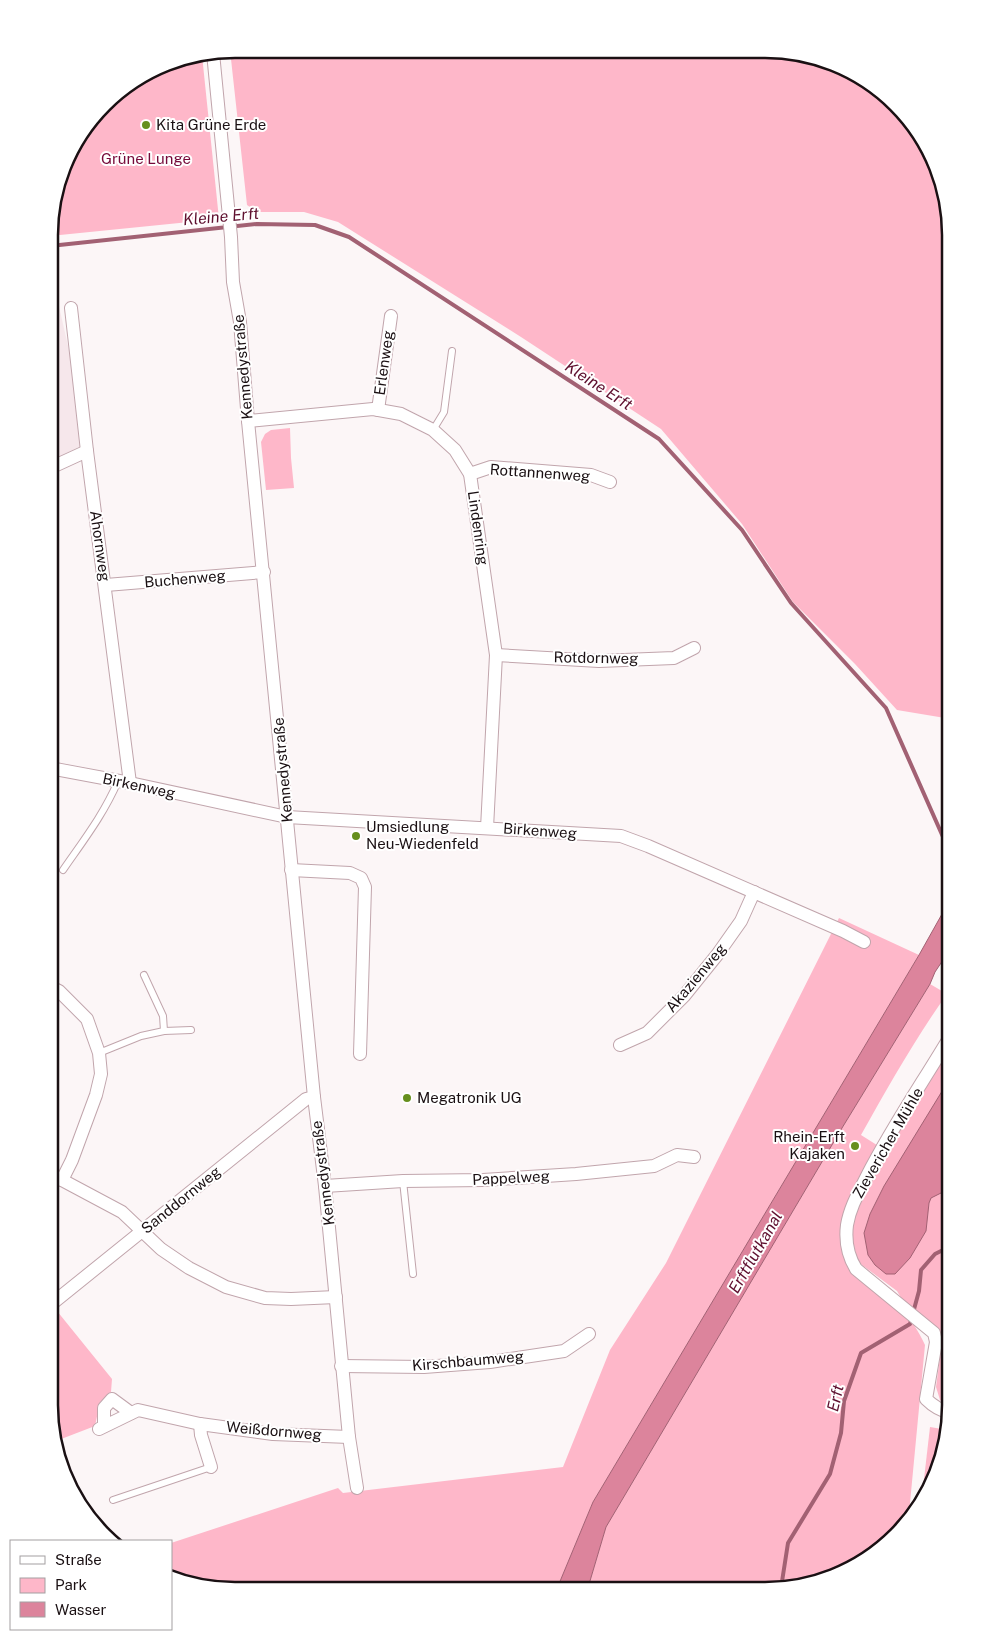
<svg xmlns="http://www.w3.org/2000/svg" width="1000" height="1640" viewBox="0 0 1000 1640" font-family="'Public Sans',sans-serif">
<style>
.built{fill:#f6e7eb}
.green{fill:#feb7c9}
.water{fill:#dc849c;stroke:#a26173}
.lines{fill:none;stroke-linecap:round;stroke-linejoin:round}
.stream{stroke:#a26173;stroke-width:4}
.lane-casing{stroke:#c1a5ac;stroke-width:8}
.street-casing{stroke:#c1a5ac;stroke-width:14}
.lane{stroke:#fff;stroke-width:6}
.street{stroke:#fff;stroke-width:12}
.poi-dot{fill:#668f1d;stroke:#fff;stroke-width:2}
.labels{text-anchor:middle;stroke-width:4;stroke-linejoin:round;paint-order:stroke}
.poi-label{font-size:15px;fill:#1a1013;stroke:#fff;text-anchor:start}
.park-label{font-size:15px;fill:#750939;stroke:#fff}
.street-label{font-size:15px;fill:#1a1013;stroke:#fff}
.water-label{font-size:16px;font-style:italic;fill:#5f102f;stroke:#fff}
.rim{fill:none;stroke:#1a1013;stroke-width:2.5}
</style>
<rect width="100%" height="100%" fill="#fcf6f7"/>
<path class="built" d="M50,289H55L74,372L81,446L50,461Z"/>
<g class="green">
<path d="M235,49L790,50L837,63L879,87L913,122L937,164L951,235V719L897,710L855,664L793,602L742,524L661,429L521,337L338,222L304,212H257L247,205L230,50Z"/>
<path d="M202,55L219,219L50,236V211L68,152L112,95L164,63Z"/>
<path d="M290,428L291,458L294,488L266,490L261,442L265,434L271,430Z"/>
<path d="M839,918L919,955L593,1502L556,1591L211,1590L171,1579V1543L338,1488L343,1493L563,1467L610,1350L666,1263Z"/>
<path d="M930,984L947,994C915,1039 888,1087 861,1135L880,1147L843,1248C871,1277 909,1308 925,1345L908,1524L878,1553L836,1577L766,1591H587L606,1527L842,1128Z"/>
<path d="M951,1041V1409L940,1400L936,1387L943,1335L929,1321L904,1303L897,1291L858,1262L850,1230L856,1203Z"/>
<path d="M57,1311L112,1379L111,1392L100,1402L95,1426L56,1441L49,1405V1318Z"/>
<path d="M930,1427L948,1430L937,1476L921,1505Z"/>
</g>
<g class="water">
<path d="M951,788V817C942,807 943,798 951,788Z"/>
<path d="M951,898V948L935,972L930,984L842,1128L606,1527L587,1591H556L593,1502L919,955Z"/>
<path d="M951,1079V1188L931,1198L929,1203L926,1231L910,1258L895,1274H886L875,1265L868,1255L864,1233L870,1214L884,1186L944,1088Z"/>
</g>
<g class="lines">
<g class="stream">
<path d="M50,246L257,224L315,225L349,237L659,439L742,530L791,603L886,708L951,855"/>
<path d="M85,1515L111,1541"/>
<path d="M781,1588L788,1543L830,1474L841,1433L844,1401L861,1353L910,1324L919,1291L921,1270L935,1254L951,1246"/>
</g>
<g class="lane-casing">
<g id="lane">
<path d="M433,430L444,412L452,351"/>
<path d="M63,870C83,841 104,814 118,781"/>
<path d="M144,975L163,1016L164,1031"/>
<path d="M99,1053L141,1036L164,1031L191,1030"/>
<path d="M403,1181L413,1274"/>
<path d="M113,1500L211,1467"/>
</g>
</g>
<g class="street-casing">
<g id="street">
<path d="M213,53L231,237L233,282L240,322L248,421L314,1097L325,1186L349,1437L357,1488"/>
<path d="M71,308L87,451L130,783"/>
<path d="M378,410L391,316"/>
<path d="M248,421L373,409L401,414L433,430L455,450L470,474L496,655L487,828"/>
<path d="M50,468L87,451"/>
<path d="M470,474L491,467L591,475L610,482"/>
<path d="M106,585L264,572"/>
<path d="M496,655L599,661L674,658L694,648"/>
<path d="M50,768L130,783L287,817L621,836L648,846L843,931L864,942"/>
<path d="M291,870L350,873L361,878L365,887L360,1054"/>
<path d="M49,986L59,991L87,1019L99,1053L101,1074L96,1095L72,1160L62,1180"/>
<path d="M620,1045L647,1033L684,996L717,955L741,921L754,892"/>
<path d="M49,1174L62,1180L122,1212L161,1249L189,1268L226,1287L265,1298L291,1299L336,1297"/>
<path d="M325,1186L403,1181L483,1180L576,1174L654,1166L677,1155L694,1157"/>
<path d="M49,1306L306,1099L314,1097"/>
<path d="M341,1366L424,1367L490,1362L564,1351L589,1334"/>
<path d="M951,1413C941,1411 933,1406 926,1399L936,1342L934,1333L856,1269C848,1256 845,1241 847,1225C850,1207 859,1192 867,1176C892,1127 923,1082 951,1035"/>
<path d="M200,1424L201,1435L211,1467"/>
<path d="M104,1426V1408L112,1399L131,1413"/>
<path d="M99,1429L138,1410L200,1424L273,1434L349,1437"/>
</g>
</g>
<use href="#lane" class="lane"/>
<use href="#street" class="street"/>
</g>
<g class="poi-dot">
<circle cx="146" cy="125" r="5"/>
<circle cx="356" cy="836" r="5"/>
<circle cx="407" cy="1098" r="5"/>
<circle cx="855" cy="1146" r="5"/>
</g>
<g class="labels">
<g class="poi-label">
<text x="156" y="130">Kita Grüne Erde</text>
<text x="366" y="832">Umsiedlung<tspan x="366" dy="17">Neu-Wiedenfeld</tspan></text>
<text x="417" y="1103">Megatronik UG</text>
<text x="845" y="1142" text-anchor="end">Rhein-Erft<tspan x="845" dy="17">Kajaken</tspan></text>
</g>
<g class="park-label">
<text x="146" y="164">Grüne Lunge</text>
</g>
<g class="street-label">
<text transform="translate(384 363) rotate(-82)" y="5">Erlenweg</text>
<text transform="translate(243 367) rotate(-95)" y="5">Kennedystraße</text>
<text transform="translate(540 473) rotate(4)" y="5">Rottannenweg</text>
<text transform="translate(478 528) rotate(82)" y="5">Lindenring</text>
<text transform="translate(100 546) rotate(82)" y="5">Ahornweg</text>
<text transform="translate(185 579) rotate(-5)" y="5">Buchenweg</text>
<text transform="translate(596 658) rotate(1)" y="5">Rotdornweg</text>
<text transform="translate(283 770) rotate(-95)" y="5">Kennedystraße</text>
<text transform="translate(139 786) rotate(12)" y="5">Birkenweg</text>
<text transform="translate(540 831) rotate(4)" y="5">Birkenweg</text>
<text transform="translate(696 978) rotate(-50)" y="5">Akazienweg</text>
<text transform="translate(888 1143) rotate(-60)" y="5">Zievericher Mühle</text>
<text transform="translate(323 1173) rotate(-97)" y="5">Kennedystraße</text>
<text transform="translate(511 1178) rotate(-3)" y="5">Pappelweg</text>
<text transform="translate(181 1200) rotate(-39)" y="5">Sanddornweg</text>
<text transform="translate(468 1361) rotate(-5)" y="5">Kirschbaumweg</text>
<text transform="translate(274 1431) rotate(5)" y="5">Weißdornweg</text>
</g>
<g class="water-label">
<text transform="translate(221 216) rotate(-5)" y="6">Kleine Erft</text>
<text transform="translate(599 385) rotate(33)" y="6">Kleine Erft</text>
<text transform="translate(755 1252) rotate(-60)" y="6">Erftflutkanal</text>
<text transform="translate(835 1398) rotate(-77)" y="6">Erft</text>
</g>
</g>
<path d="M0 0H1000V1640H0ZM235 58H765A177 177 0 0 1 942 235V1405A177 177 0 0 1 765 1582H235A177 177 0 0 1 58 1405V235A177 177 0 0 1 235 58Z" fill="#fff" fill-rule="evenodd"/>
<path class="rim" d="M235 58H765A177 177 0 0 1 942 235V1405A177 177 0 0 1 765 1582H235A177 177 0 0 1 58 1405V235A177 177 0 0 1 235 58Z"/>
<rect x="10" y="1540" width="162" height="90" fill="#ffffff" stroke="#a39fa1"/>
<rect x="20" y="1556" width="25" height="8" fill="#ffffff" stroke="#a39fa1"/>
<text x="55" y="1565" font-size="15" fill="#1a1013">Straße</text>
<rect x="20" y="1578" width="25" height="15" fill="#feb7c9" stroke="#a39fa1"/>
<text x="55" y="1590" font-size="15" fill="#1a1013">Park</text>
<rect x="20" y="1602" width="25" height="15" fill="#dc849c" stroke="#a39fa1"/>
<text x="55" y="1615" font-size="15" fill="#1a1013">Wasser</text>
</svg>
